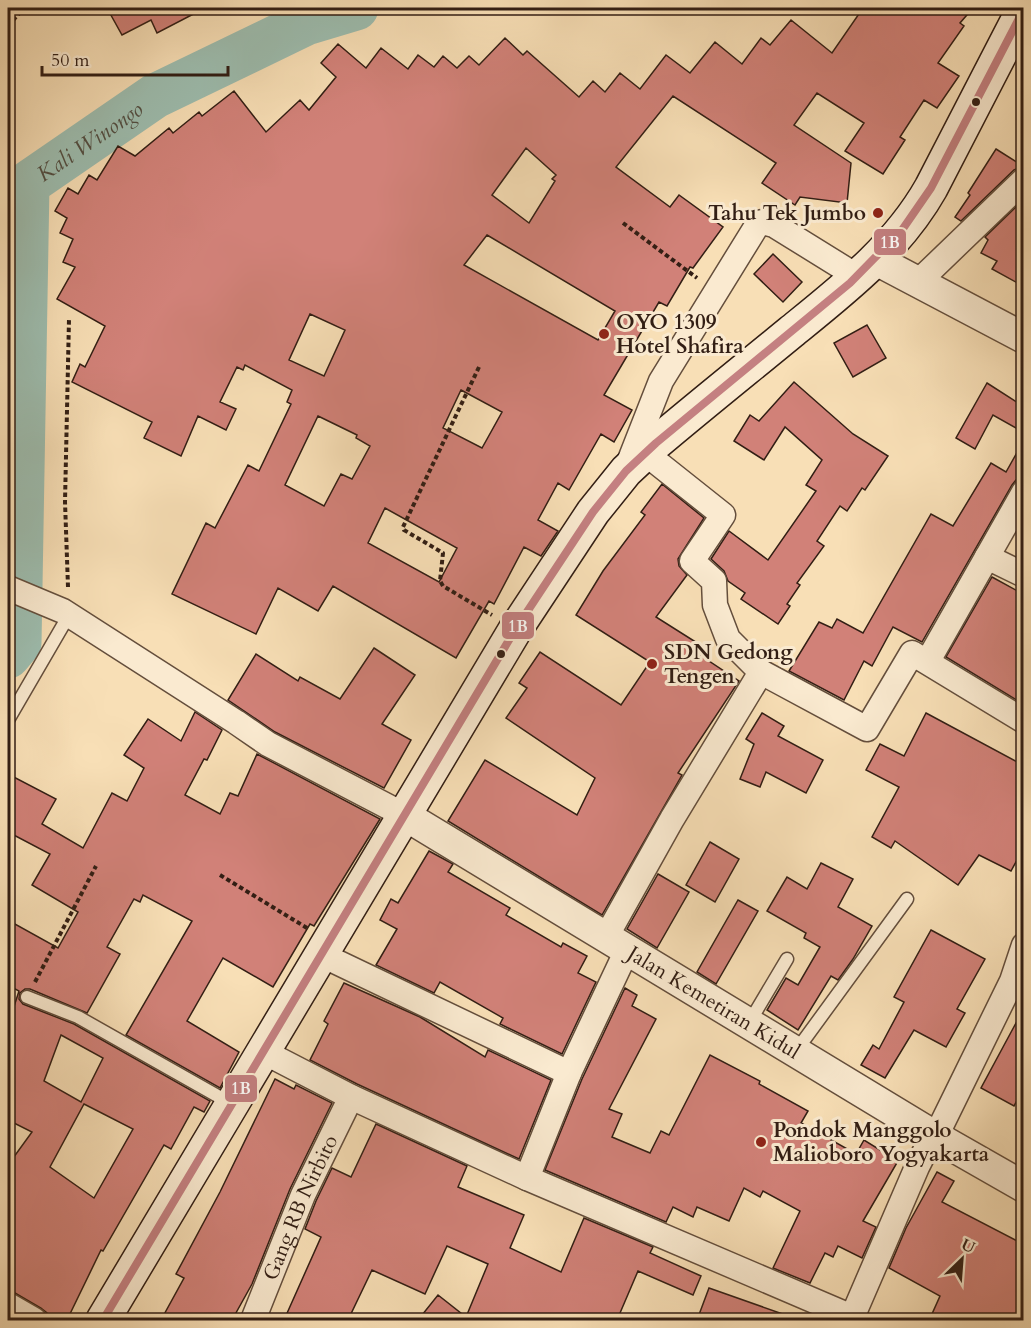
<svg xmlns="http://www.w3.org/2000/svg" width="1031" height="1328" viewBox="0 0 1031 1328" font-family="Cardo,serif">
<style>
.lines{fill:none;stroke-linecap:round;stroke-linejoin:round}
.river{stroke:#9dbdaf;stroke-width:45}
.building{fill:#d18178;stroke:#321e14;stroke-width:1.5;fill-rule:evenodd}
.service-casing{stroke:#644e3c;stroke-width:15}
.minor-casing{stroke:#644e3c;stroke-width:27}
.tertiary-casing{stroke:#644e3c;stroke-width:33}
.secondary-casing{stroke:#321e14;stroke-width:36}
.path{stroke:#321e14;stroke-width:4;stroke-dasharray:4.5 3;stroke-linecap:butt}
.service{stroke:#faead0;stroke-width:12}
.minor{stroke:#faead0;stroke-width:24}
.tertiary{stroke:#faead0;stroke-width:30}
.secondary{stroke:#faead0;stroke-width:33}
.bus-1-casing{stroke:#faead0;stroke-width:12}
.bus-1{stroke:#c48081;stroke-width:8}
.bus-dot{fill:#321e14;stroke:#faead0;stroke-width:2}
.poi-dot{fill:#8f2418;stroke:#faead0;stroke-width:2}
.labels{text-anchor:middle;stroke-width:6;stroke-linejoin:round;paint-order:stroke}
.poi-label{font-size:21px;font-weight:bold;fill:#321e14;stroke:#faead0;text-anchor:start}
.street-label{font-size:21px;fill:#321e14;stroke:#faead0}
.water-label{font-size:22px;font-style:italic;fill:#524e42;stroke:#faead0}
.line-badge{stroke:#faead0;stroke-width:2}
.badge-label{font-size:16px;text-anchor:middle;font-weight:bold;fill:#fff}
</style>
<rect width="100%" height="100%" fill="#f8dfb6"/>
<filter id="stains"><feTurbulence type="fractalNoise" baseFrequency=".00333" numOctaves="4"/><feColorMatrix values="0 0 0 0 .2 0 0 0 0 .09 0 0 0 0 .02 0 0 0 .5 -.17"/></filter>
<radialGradient id="worn" r=".72"><stop offset=".6" stop-color="#630" stop-opacity="0"/><stop offset="1" stop-color="#630" stop-opacity=".3"/></radialGradient>
<g class="lines">
<path class="river" id="s1" d="M8,656L19,643L27,184L155,96L306,23L356,8"/>
</g>
<g class="building">
<path d="M107,8H205L157,33L151,20L122,35Z"/>
<path d="M863,8H973L960,23L964,26L938,63L959,76L937,108L924,100L900,137L905,140L883,174L845,151L864,123L817,93L794,125L851,163L847,203L800,197L795,205L762,183L776,163L673,96L616,167L670,207L679,195L723,227L693,268L690,267L667,306L659,302L604,395L632,410L614,442L601,434L569,490L558,483L538,520L558,531L541,556L524,547L494,604L489,601L456,658L333,586L318,611L278,588L256,634L172,594L206,523L215,528L248,465L259,471L291,404L287,402L292,390L245,365L243,370L237,367L220,402L236,409L226,430L198,416L181,456L144,438L152,422L72,382L80,364L85,367L105,326L57,299L75,267L63,262L73,239L60,233L67,218L55,211L68,188L78,194L89,175L97,180L118,146L135,156L169,128L173,133L199,112L202,116L234,91L266,132L300,100L309,110L336,77L321,63L338,44L366,68L381,48L408,69L418,55L434,67L443,56L457,68L469,56L479,65L505,38L523,55L527,51L579,97L593,81L605,92L620,73L640,89L666,55L690,73L715,42L742,64L761,38L770,45L791,20L832,53ZM526,148L556,175L552,179L555,181L529,223L492,195ZM487,235L615,311L598,340L464,265ZM310,314L345,330L324,376L289,360ZM461,390L502,412L482,448L443,428ZM318,416L357,435L356,438L370,446L352,479L341,474L324,506L285,485ZM385,508L457,548L439,582L368,543Z"/>
<path d="M996,149L1023,166L1014,170L961,221L955,217L970,195L968,193Z"/>
<path d="M1023,200V286L992,269L997,261L981,253L988,240L985,237Z"/>
<path d="M773,254L802,282L783,302L754,274Z"/>
<path d="M867,325L886,358L853,377L834,343Z"/>
<path d="M794,382L853,434L888,456L865,490L862,488L847,511L840,506L817,541L824,546L797,583L800,585L787,604L790,606L778,624L741,599L745,593L728,581L724,571L711,559L729,531L768,560L816,491L806,485L822,460L785,427L764,460L734,441L750,415L759,421Z"/>
<path d="M987,383L1023,406V432L993,415L975,449L956,438Z"/>
<path d="M1023,442V478L1016,480L1012,485L922,642L893,627L872,666L864,661L844,700L789,671L819,622L832,628L837,619L863,633L931,514L953,526L991,463L1006,472Z"/>
<path d="M662,484L704,518L678,559L679,566L687,575L656,617L702,646L697,653L739,681L678,773L682,775L602,915L448,821L485,760L577,815L595,778L506,718L527,688L519,683L540,652L621,705L650,662L576,615L603,571L645,515L641,512Z"/>
<path d="M992,577L1023,594V704L946,657Z"/>
<path d="M374,648L415,675L382,724L411,740L384,788L275,732L228,700L256,654L298,681L300,677L340,699Z"/>
<path d="M195,712L222,730L207,760L204,759L185,795L220,814L230,793L238,796L257,754L380,819L314,926L310,924L273,987L223,958L187,1021L239,1052L220,1088L126,1035L192,921L143,895L140,902L134,899L107,947L120,954L87,1013L30,989H25L20,993L19,999L23,1004L74,1024L210,1101L204,1112L194,1107L171,1149L164,1145L103,1251L101,1250L67,1320H48L47,1313L41,1308L15,1293L8,1291V1165L32,1132L8,1120V1025L19,991L8,985V938L15,924L58,948L78,912L32,885L50,854L8,832V774L56,799L42,824L83,848L112,793L127,801L144,768L124,755L148,719L181,741ZM61,1035L103,1058L81,1102L44,1081ZM84,1104L133,1129L94,1198L50,1167Z"/>
<path d="M762,713L784,726L778,736L823,760L806,793L766,772L760,787L740,779L754,744L746,739Z"/>
<path d="M926,713L1023,765V849L1011,871L979,855L958,885L895,841L891,848L872,837L899,787L866,770L880,744L904,756Z"/>
<path d="M710,842L739,859L715,902L686,885Z"/>
<path d="M429,851L453,864L448,872L510,908L506,915L561,947L563,943L587,956L578,973L596,982L562,1054L500,1024L503,1018L440,982L434,993L376,965L397,929L380,920L391,899L398,903Z"/>
<path d="M821,863L853,879L838,907L872,926L853,959L838,980L831,976L798,1030L767,1010L786,978L798,985L820,947L804,938L806,933L767,911L787,877L807,889Z"/>
<path d="M658,874L689,892L657,948L627,929Z"/>
<path d="M738,900L758,911L716,984L697,972Z"/>
<path d="M931,930L985,959L957,1009L965,1013L946,1047L914,1030L885,1078L861,1065L873,1045L879,1049L904,1002L894,997Z"/>
<path d="M344,983L420,1017L485,1057L488,1050L551,1080L519,1159L357,1084L310,1060L328,1024L324,1021Z"/>
<path d="M625,988L637,995L632,1006L656,1019L609,1109L622,1114L612,1137L650,1153L661,1131L669,1135L710,1055L760,1081L759,1084L808,1111L801,1123L856,1154L864,1140L898,1161L863,1221L876,1227L862,1258L838,1246L833,1257L825,1253L810,1283L773,1268L800,1211L763,1191L760,1197L744,1188L729,1221L697,1207L693,1217L673,1207L666,1222L545,1170L582,1079Z"/>
<path d="M1023,1010V1089L1014,1106L981,1088Z"/>
<path d="M275,1079L294,1089L296,1085L332,1103L290,1189L252,1284L232,1320H161L184,1278L176,1274L220,1192Z"/>
<path d="M376,1124L467,1166L458,1187L524,1215L510,1248L561,1272L584,1218L653,1247L650,1253L701,1276L693,1295L638,1271L617,1320H418L438,1295L466,1317L488,1264L447,1246L425,1294L372,1270L348,1320H284L321,1237L305,1229L316,1201L332,1168L351,1177Z"/>
<path d="M937,1172L954,1181L942,1202L1023,1244V1320H945L932,1314L940,1296L889,1268L906,1228Z"/>
<path d="M709,1288L794,1318L793,1320H697Z"/>
</g>
<g class="lines">
<g class="service-casing">
<g id="service">
<path d="M8,720L69,615"/>
<path d="M27,997L78,1017L230,1103"/>
<path d="M749,1023L787,959"/>
<path d="M796,1051L907,899"/>
</g>
</g>
<g class="minor-casing">
<g id="minor">
<path d="M917,283L1024,180"/>
<path d="M645,453L723,515L692,561L714,581L715,605L728,639L761,672L867,729L912,653L1024,721"/>
<path d="M628,465L661,381L756,227L762,222L774,225L858,277"/>
<path d="M987,557L1024,575"/>
<path d="M8,588L63,611L236,722L268,744L406,816"/>
<path d="M933,652L1024,492"/>
<path d="M606,937L672,819L761,672"/>
<path d="M322,955L569,1073"/>
<path d="M264,1052L351,1097L527,1178L852,1317"/>
<path d="M936,1136L1012,981L1024,945"/>
<path d="M527,1178L569,1073L627,950"/>
<path d="M8,1305L34,1320"/>
<path id="s2" d="M253,1320L303,1195L351,1097"/>
<path d="M851,1320L917,1167L933,1135"/>
</g>
</g>
<g class="tertiary-casing">
<g id="tertiary">
<path d="M876,260L1024,338"/>
<path id="s3" d="M406,816L933,1135L1024,1187"/>
</g>
</g>
<g class="secondary-casing">
<path id="secondary" d="M103,1320L515,630L593,512L626,471L656,443C701,405 746,369 791,332C844,289 897,248 931,188L1024,8"/>
</g>
<g class="path">
<path d="M8,26L24,8"/>
<path d="M623,223L697,278"/>
<path d="M479,367L403,527L404,530L443,553L440,581L443,586L492,615"/>
<path d="M68,587L65,502L69,319"/>
<path d="M220,875L307,928"/>
<path d="M35,982L96,866"/>
</g>
<use href="#service" class="service"/>
<use href="#minor" class="minor"/>
<use href="#tertiary" class="tertiary"/>
<use href="#secondary" class="secondary"/>
<g class="bus-1-casing">
<path id="bus-1" d="M103,1320L515,630L593,512L626,471L656,443L850,283L902,230L931,188L1024,9"/>
</g>
<use href="#bus-1" class="bus-1"/>
</g>
<g class="bus-dot">
<circle cx="976" cy="102" r="5"/>
<circle cx="501" cy="654" r="5"/>
</g>
<g class="poi-dot">
<circle cx="878" cy="213" r="6"/>
<circle cx="604" cy="334" r="6"/>
<circle cx="652" cy="664" r="6"/>
<circle cx="761" cy="1142" r="6"/>
</g>
<g class="labels">
<g class="poi-label">
<text x="866" y="220" text-anchor="end">Tahu Tek Jumbo</text>
<text x="616" y="329">OYO 1309<tspan x="616" dy="24">Hotel Shafira</tspan></text>
<text x="664" y="659">SDN Gedong<tspan x="664" dy="24">Tengen</tspan></text>
<text x="773" y="1137">Pondok Manggolo<tspan x="773" dy="24">Malioboro Yogyakarta</tspan></text>
</g>
<g class="street-label">
<text dy="7" stroke="none"><textPath href="#s3" startOffset="360">Jalan Kemetiran Kidul</textPath></text>
<text dy="7" stroke="none"><textPath href="#s2" startOffset="122">Gang RB Nirbito</textPath></text>
</g>
<g class="water-label">
<text dy="8" stroke="none"><textPath href="#s1" startOffset="552">Kali Winongo</textPath></text>
</g>
</g>
<g class="line-badge">
<rect x="873" y="228" width="34" height="28" rx="6" fill="#c48081"/>
<rect x="501" y="611" width="34" height="29" rx="6" fill="#c48081"/>
<rect x="224" y="1074" width="34" height="29" rx="6" fill="#c48081"/>
</g>
<g class="badge-label">
<text x="890" y="248">1B</text>
<text x="518" y="632">1B</text>
<text x="241" y="1094">1B</text>
</g>
<rect width="1031" height="1328" fill="none" stroke="#f8dfb6" stroke-width="30"/>
<rect x="9" y="9" width="1013" height="1310" fill="none" stroke="#321e14" stroke-width="3"/>
<rect x="15" y="15" width="1001" height="1298" fill="none" stroke="#321e14" stroke-width="1.5"/>
<g transform="translate(962 1259) rotate(25)" stroke="#faead0" stroke-width="4.5" paint-order="stroke">
<path d="M0-4.5L10 22L0 15L-10 22Z" fill="#321e14"/>
<text y="-9" font-size="16" font-weight="bold" text-anchor="middle" fill="#321e14">U</text>
</g>
<path d="M42 66v9h186v-9" fill="none" stroke="#321e14" stroke-width="3"/>
<text x="51" y="66" font-size="18" fill="#321e14" stroke="#faead0" stroke-width="4.5" paint-order="stroke">50 m</text>
<rect width="100%" height="100%" filter="url(#stains)"/>
<rect width="100%" height="100%" fill="url(#worn)"/>
</svg>
